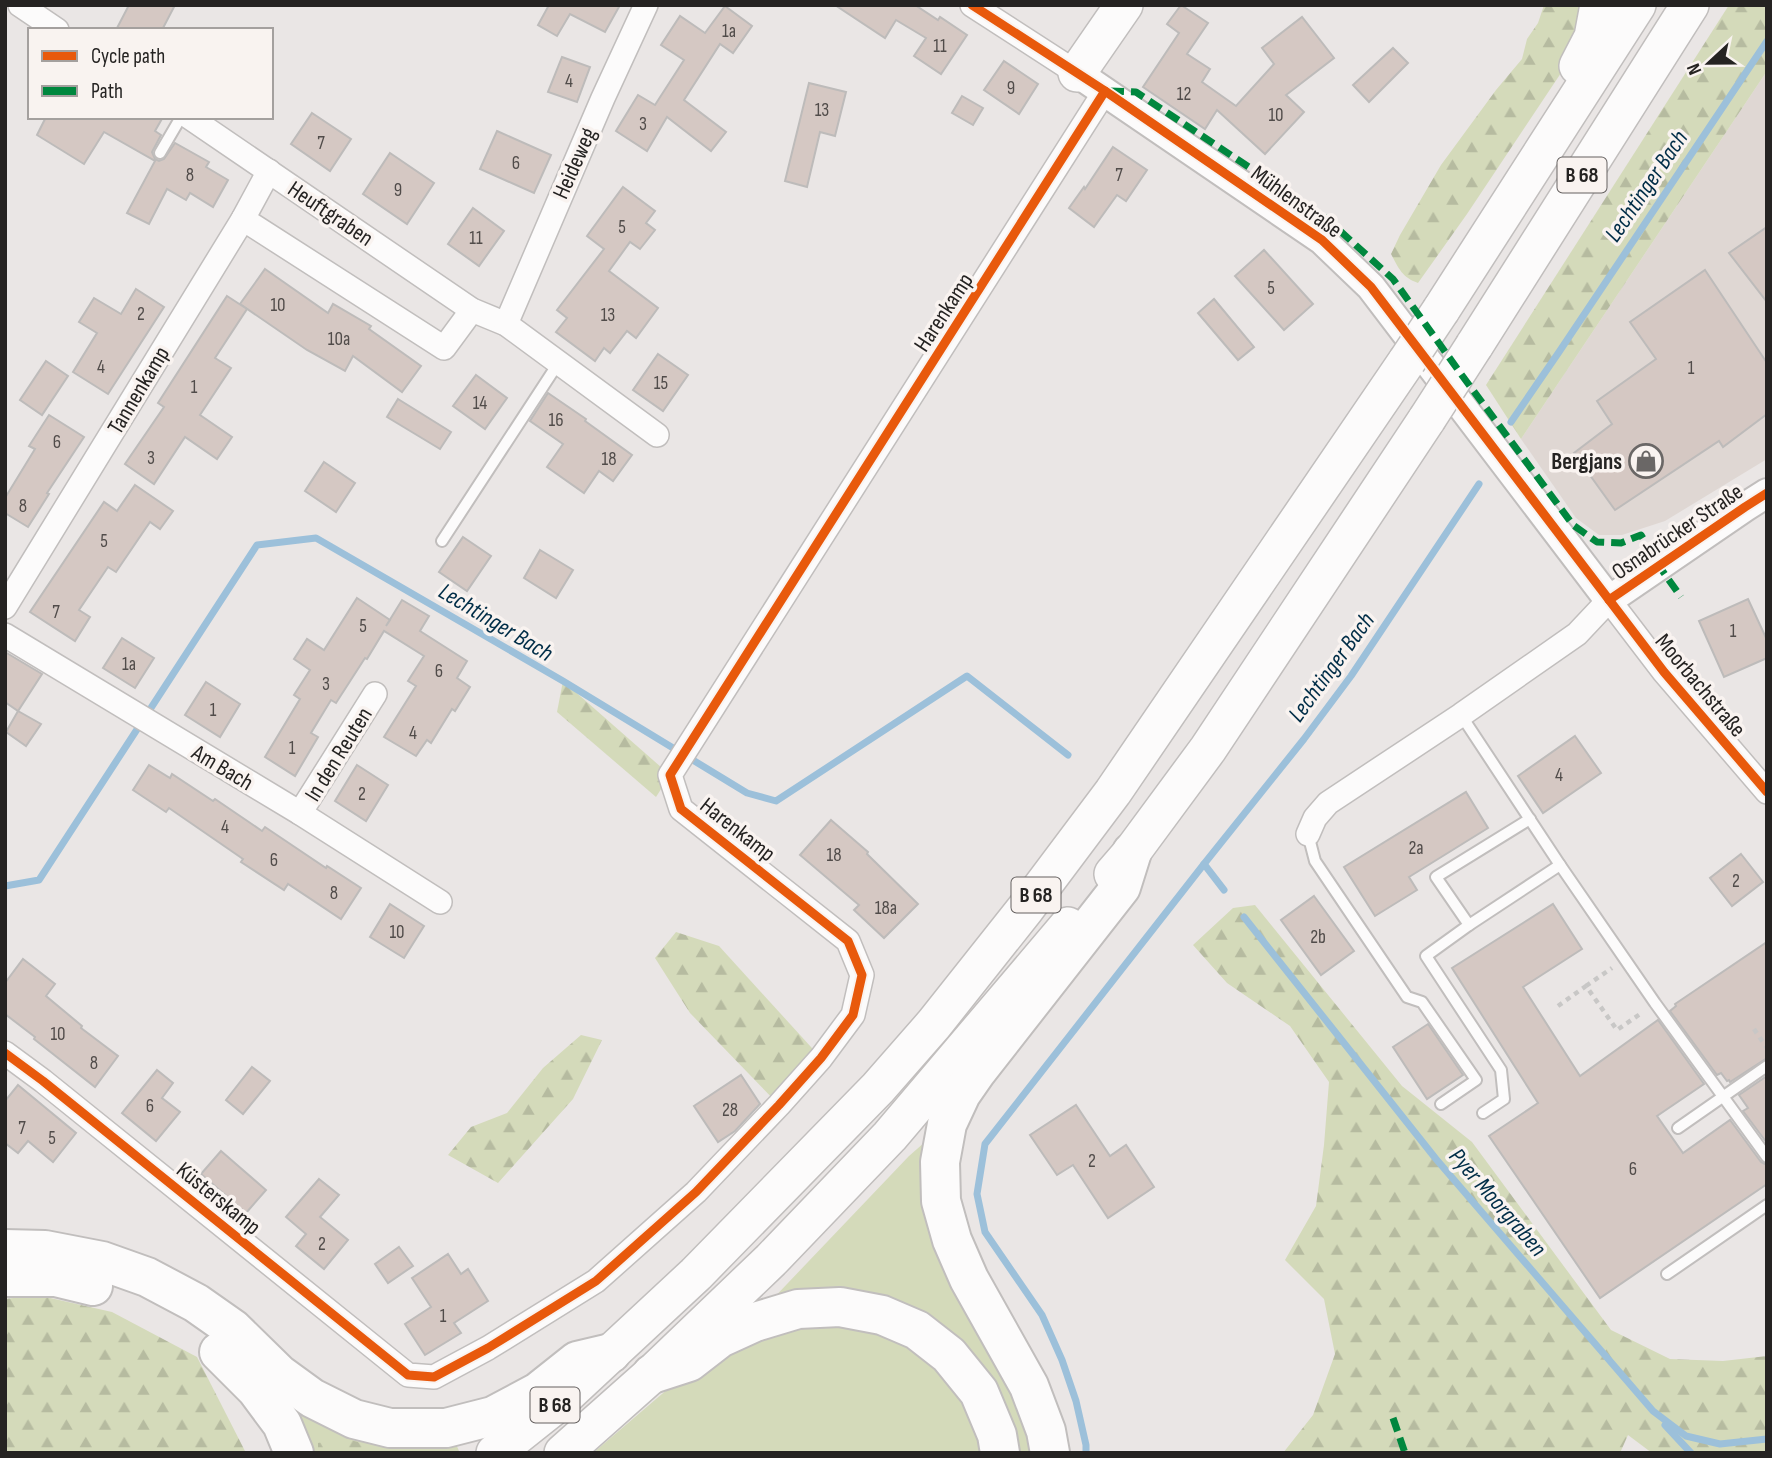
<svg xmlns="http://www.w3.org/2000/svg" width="1772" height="1458" viewBox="0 0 1772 1458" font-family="'Sofia Sans Condensed',sans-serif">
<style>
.built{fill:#dfd7d3}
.grass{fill:#d4daba}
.forest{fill:url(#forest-firs)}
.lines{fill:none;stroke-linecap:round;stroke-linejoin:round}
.stream{stroke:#9cc0da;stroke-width:7}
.building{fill:#d5c8c3;stroke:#bdbbba;stroke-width:2}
.service-casing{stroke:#c1bebd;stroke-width:14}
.minor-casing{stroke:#c1bebd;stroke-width:26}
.tertiary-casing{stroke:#c1bebd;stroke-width:32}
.trunk-casing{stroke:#c1bebd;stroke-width:40}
.motorway-casing{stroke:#c1bebd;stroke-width:42}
.path{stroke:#c8c7c6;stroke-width:4.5;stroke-dasharray:5 5;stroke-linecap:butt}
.service{stroke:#fcfbfb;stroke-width:10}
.minor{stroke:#fcfbfb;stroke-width:23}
.tertiary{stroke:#fcfbfb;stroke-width:28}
.trunk{stroke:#fcfbfb;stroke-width:37}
.motorway{stroke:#fcfbfb;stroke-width:38}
.trunk-bridge-casing{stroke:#c1bebd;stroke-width:40;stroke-linecap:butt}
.trunk-bridge{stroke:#fcfbfb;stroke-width:37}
.quiet{stroke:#00873e;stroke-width:7;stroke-dasharray:14 7;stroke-linecap:butt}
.cycleway-casing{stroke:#f9f3f0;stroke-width:13}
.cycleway{stroke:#e8590c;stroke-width:9}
.labels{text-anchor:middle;stroke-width:7;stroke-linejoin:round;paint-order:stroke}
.number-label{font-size:19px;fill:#514c4a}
.shield{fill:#f9f3f0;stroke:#656160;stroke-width:2}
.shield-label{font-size:21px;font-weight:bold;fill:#252322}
.street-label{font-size:23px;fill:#252322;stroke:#f9f3f0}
.poi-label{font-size:23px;font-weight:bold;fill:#252322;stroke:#f9f3f0;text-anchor:end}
.water-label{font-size:24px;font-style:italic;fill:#002d47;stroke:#f9f3f0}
</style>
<defs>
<pattern id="forest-firs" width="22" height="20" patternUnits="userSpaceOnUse" patternTransform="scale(1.75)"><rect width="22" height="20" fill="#d4daba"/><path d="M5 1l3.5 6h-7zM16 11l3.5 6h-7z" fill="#b6bba0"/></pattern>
</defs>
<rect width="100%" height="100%" fill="#eae6e5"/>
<path class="built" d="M1767,71V459L1665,521L1622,535H1599L1576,518L1521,439Z"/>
<g class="grass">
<path d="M933,1135L1022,1403L1032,1453H1011L965,1357L767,1305L909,1156Z"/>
<path d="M776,1322L884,1325L959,1389L984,1453H593L711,1352Z"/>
<path d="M291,1399L455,1442L459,1451L456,1453H306Z"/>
</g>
<g class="forest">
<path d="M1544,5H1585L1563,70L1467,214L1418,283C1402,277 1399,269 1391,254L1400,235L1441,165L1496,90L1522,59L1527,39L1538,23Z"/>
<path d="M1729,5H1767V71L1521,439L1486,385Z"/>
<path d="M563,681L670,775L656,797L557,712Z"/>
<path d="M1255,905L1402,1086L1472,1142L1611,1330L1670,1359L1723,1361L1767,1356V1453H1652L1628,1435L1620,1453H1283L1313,1415L1335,1354L1324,1299L1285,1260L1316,1206L1324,1145L1329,1082L1290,1026L1227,983L1193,945L1233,908Z"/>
<path d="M676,932L719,946L821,1058L779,1105L690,1013L655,958Z"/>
<path d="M581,1035L602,1040L573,1099L498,1183L448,1155L471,1127L507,1113L543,1068Z"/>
<path d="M37,1295L112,1312L197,1357L246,1453H5V1299Z"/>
<path d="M342,1438L358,1442L370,1453H318V1443Z"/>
</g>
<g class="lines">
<g class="stream">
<path d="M1511,422L1559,352L1767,41"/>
<path d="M1204,864L1224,890"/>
<path d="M5,886L39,880L257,545L316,538L563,681L747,793L776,801L967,676L1068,755"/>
<path d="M1244,917L1436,1159L1653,1411L1686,1436L1720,1444L1767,1439"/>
<path d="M1665,1425L1691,1453"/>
<path d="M1086,1453V1445L1076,1401L1062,1360L1042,1315L985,1232L977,1194L985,1144L1204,864L1304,739L1351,676L1479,484"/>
</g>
</g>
<g class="building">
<path d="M129,5H175L162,30H116Z"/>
<path d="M549,5H620L605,32L570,14L557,36L538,25Z"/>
<path d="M835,5H915L938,20L940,17L967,35L941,74L914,56L926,38L896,20L885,38Z"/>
<path d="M1181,5L1208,23L1187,54L1210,69L1202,82L1236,106L1274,64L1262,48L1302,17L1334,58L1286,95L1304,112L1265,154L1217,110L1205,129L1143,87L1179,33L1167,24Z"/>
<path d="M725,6L752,26L733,53L720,44L684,100L726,132L711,151L667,117L647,151L616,131L638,95L655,105L684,60L661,45L680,16L705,33Z"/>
<path d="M1393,48L1408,63L1369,102L1353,85Z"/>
<path d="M562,57L590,67L577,102L548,92Z"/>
<path d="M1004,61L1038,84L1019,114L984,90Z"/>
<path d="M809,83L846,92L835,136L820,132L807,187L785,181Z"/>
<path d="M962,96L983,108L973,125L952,113Z"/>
<path d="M312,113L351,139L330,171L291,144Z"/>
<path d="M46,117H163L155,131L161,135L152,152L155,159L159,161L164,159L175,143L209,162L206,167L228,180L213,207L190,193L186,200L167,189L149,224L127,213L155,161L104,132L84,164L37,135Z"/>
<path d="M497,131L551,155L534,193L480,169Z"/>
<path d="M1113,147L1147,170L1126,201L1117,195L1094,227L1069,208L1084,187L1085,189Z"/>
<path d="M390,153L434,183L407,224L363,194Z"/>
<path d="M623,187L655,211L646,223L655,230L640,249L630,242L609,271L658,308L636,338L627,331L610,353L604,348L595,361L556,332L567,318L557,310L604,249L587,236Z"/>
<path d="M473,208L504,231L479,266L448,244Z"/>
<path d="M1767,227V302L1729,253Z"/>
<path d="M1264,250L1313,304L1284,330L1235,276Z"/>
<path d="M265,269L328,313L333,304L371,326L369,329L421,366L402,392L353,356L345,371L307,350L240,304Z"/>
<path d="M1705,270L1767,363V414L1723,447L1719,441L1615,510L1574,453L1612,424L1597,401L1656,359L1630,322Z"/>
<path d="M136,289L164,307L108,394L73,372L97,333L79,322L94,298L121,314Z"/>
<path d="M227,296L247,309L215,358L231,368L200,415L232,437L217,459L185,437L154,484L125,464L164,407L158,403Z"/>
<path d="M1214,299L1254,347L1238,360L1198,313Z"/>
<path d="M658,354L688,375L663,411L633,390Z"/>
<path d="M46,361L68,376L42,415L20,400Z"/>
<path d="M476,375L507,398L485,429L453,406Z"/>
<path d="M548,393L586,419L585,421L632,455L613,481L599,471L584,493L547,467L563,444L530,421Z"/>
<path d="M398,399L451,432L440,449L387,417Z"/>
<path d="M49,415L84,437L47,493L49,494L28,527L5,513V498L35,449L29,446Z"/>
<path d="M324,462L355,483L336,512L305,491Z"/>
<path d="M135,485L173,511L160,529L150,522L116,572L108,567L79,610L90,617L75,641L30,612L104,502L117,511Z"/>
<path d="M463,537L491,556L467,591L439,572Z"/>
<path d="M540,550L573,570L556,598L524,578Z"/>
<path d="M357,598L390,620L386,626L402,600L429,616L420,631L467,661L457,678L470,687L455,711L452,709L431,743L427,740L416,756L384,737L416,686L408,681L424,656L384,631L367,659L365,658L336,703L331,700L311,733L318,737L295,776L265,757L300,699L294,695L310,670L294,659L307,639L324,650Z"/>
<path d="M1748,599L1767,640V658L1724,677L1699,621Z"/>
<path d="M122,638L154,658L135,688L103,668Z"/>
<path d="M5,652L42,674L18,711L5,702Z"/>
<path d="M206,682L240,704L220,737L185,715Z"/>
<path d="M18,711L41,724L26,746L6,732Z"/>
<path d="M1575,736L1601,773L1543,813L1518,776Z"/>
<path d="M149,765L170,778L172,774L213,801L215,799L262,831L265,827L326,868L327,866L361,888L341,919L288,884L284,890L241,862L243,859L169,808L166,812L133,790Z"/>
<path d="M357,765L388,785L366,821L335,801Z"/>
<path d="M1466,792L1488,828L1409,877L1417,890L1375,916L1344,867Z"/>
<path d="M831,820L868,852L867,854L918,904L884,938L854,910L859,905L800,855Z"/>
<path d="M1741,854L1763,882L1732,906L1710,878Z"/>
<path d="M1314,896L1354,951L1321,975L1281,920Z"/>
<path d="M390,904L424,926L404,958L370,937Z"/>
<path d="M1553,904L1582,949L1523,987L1580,1076L1658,1020L1704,1084L1657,1116L1683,1153L1730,1120L1761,1162L1767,1165V1184L1600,1298L1489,1136L1538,1103L1452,968Z"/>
<path d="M1767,942V1058L1730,1082L1729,1080L1727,1081L1721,1073L1717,1075L1670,1011L1676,1006L1675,1004Z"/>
<path d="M23,959L55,984L46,996L82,1026L81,1028L118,1056L95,1087L34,1039L35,1037L5,1014V983Z"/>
<path d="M1428,1024L1463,1075L1427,1099L1393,1047Z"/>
<path d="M252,1067L270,1081L243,1114L226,1100Z"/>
<path d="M157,1070L173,1083L162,1098L180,1112L156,1141L122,1113Z"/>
<path d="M741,1075L760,1104L735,1131L718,1142L694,1106Z"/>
<path d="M1767,1076V1143L1743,1111L1748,1108L1739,1095Z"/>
<path d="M18,1085L76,1133L53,1162L28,1141L18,1153L5,1143V1101Z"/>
<path d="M1076,1105L1110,1156L1126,1145L1154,1187L1108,1218L1073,1165L1057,1175L1030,1135Z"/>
<path d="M221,1151L266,1190L246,1213L201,1174Z"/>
<path d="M319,1179L339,1195L320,1217L348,1240L324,1269L296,1246L306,1234L286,1217Z"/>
<path d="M399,1247L413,1266L388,1283L375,1264Z"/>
<path d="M448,1254L461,1274L468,1269L488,1301L454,1323L461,1333L425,1355L405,1324L431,1307L412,1278Z"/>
</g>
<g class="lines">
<g class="service-casing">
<g id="service">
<path d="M160,153L181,117"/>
<path d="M442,541L559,362"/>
<path d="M1461,715L1560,865L1655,1003L1767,1157"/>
<path d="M1308,834L1315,861L1407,997L1422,1002L1476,1080L1441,1104"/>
<path d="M1469,925L1560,865"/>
<path d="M1483,1113L1504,1099L1501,1070L1426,956L1469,925L1436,877L1530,819"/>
<path d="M1678,1128L1767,1066"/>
<path d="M1667,1274L1767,1205"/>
</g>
</g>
<g class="minor-casing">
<g id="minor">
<path d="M20,5L57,30"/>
<path d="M972,5L1077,73"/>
<path d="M189,117L472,310L506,324L657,435"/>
<path d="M243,219L444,348L472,310"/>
<path d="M506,324L603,98L646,5"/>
<path d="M5,607L243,219L269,171"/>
<path d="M5,635L300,813L440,902"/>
<path d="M300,813L375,694"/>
<path d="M1308,834L1315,818L1328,803L1461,715L1577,634L1609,600L1664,672L1767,792"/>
<path d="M5,1053L43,1081L408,1375L434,1377L488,1348L596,1281L696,1192L779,1105L821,1058L853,1015L862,975L848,941L681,809L670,775L1105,91"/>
</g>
</g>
<g class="tertiary-casing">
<path id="tertiary" d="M1077,73L1322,240L1371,287L1609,600L1745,507L1767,493"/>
</g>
<g class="trunk-casing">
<g id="trunk">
<path d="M1578,66L1593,37L1599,5"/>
<path d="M1077,73L1124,5"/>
<path d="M1441,310L1637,5"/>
<path d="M1474,346L1690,5"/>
<path d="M1113,874L1132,852L1208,749L1427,419"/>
<path d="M495,1453L554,1406L696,1274L878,1088L934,1024L1026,908L1113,792L1407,361"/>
<path d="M563,1453L652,1374L771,1260L890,1136L1068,926"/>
</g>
</g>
<g class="motorway-casing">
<g id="motorway">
<path d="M5,1249L45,1250L102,1261L147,1277L196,1303L233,1329L279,1374L312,1398L354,1419L390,1428H446L493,1416L538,1392L577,1361L611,1353"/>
<path d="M5,1277H56L93,1286"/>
<path d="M219,1352L256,1389L282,1424L294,1453"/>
<path d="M652,1374L689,1362L720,1338L755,1322L798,1309L840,1307L882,1315L917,1330L949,1355L979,1392L997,1435L1000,1453"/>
<path d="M1050,1453L1046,1431L1029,1386L969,1279L952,1240L941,1201L940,1162L947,1124L961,1094L977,1071L1121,887L1132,852"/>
</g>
</g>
<g class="path">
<path d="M1586,986L1612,968"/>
<path d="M1558,1006L1586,986L1617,1030L1643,1012"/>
<path d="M1754,1029L1767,1048"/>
</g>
<use href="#service" class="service"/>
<use href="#minor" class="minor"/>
<use href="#tertiary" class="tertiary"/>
<use href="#trunk" class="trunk"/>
<use href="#motorway" class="motorway"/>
<g class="trunk-bridge-casing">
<g id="trunk-bridge">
<path d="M1407,361L1441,310"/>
<path d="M1427,419L1474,346"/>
</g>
</g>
<use href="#trunk-bridge" class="trunk-bridge"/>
<g class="quiet">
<path d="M1110,91L1136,92L1327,219L1393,279L1461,374L1573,525L1597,542L1621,543L1641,535L1659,566L1681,597"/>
<path d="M1393,1418L1405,1453"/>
</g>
<g class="cycleway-casing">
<g id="cycleway">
<path d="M972,5L1105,91L1322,240L1371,287L1664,672L1767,792"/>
<path d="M1609,600L1745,507L1767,493"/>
<path d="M5,1053L43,1081L408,1375L434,1377L488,1348L596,1281L696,1192L779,1105L821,1058L853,1015L862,975L848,941L681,809L670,775L1105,91"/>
</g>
</g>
<use href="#cycleway" class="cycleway"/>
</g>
<defs>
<g id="shop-ring" transform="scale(1.75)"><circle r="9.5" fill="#f9f3f0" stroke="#6a6766" stroke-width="1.5"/><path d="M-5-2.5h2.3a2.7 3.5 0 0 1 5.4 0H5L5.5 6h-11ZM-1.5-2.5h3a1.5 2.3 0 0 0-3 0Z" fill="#6a6766"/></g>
</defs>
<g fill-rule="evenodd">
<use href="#shop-ring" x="1646" y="461"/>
</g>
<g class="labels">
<g class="number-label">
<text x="729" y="37">1a</text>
<text x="940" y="52">11</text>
<text x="569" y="87">4</text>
<text x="1011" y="94">9</text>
<text x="1184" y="100">12</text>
<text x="822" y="116">13</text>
<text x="1276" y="121">10</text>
<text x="643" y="130">3</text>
<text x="321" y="149">7</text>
<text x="516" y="169">6</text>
<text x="190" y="181">8</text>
<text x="1119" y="181">7</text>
<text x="398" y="196">9</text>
<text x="622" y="233">5</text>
<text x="476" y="244">11</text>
<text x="1271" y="294">5</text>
<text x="278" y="311">10</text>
<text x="141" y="320">2</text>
<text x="608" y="321">13</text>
<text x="339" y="345">10a</text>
<text x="101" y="373">4</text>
<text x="1691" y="374">1</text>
<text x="661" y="389">15</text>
<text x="194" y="393">1</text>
<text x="480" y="409">14</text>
<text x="556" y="426">16</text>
<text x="57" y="448">6</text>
<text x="151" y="464">3</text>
<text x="609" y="465">18</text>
<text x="23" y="512">8</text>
<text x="104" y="547">5</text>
<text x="56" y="618">7</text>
<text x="363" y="632">5</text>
<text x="1733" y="637">1</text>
<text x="129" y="670">1a</text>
<text x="439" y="677">6</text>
<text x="326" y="690">3</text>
<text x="213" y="716">1</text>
<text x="413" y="739">4</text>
<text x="292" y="754">1</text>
<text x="1559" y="781">4</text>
<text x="362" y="800">2</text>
<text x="225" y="833">4</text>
<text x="1416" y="854">2a</text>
<text x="834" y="861">18</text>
<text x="274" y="866">6</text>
<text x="1736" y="887">2</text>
<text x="334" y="899">8</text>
<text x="886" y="914">18a</text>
<text x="397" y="938">10</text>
<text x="1318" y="943">2b</text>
<text x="58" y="1040">10</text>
<text x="94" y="1069">8</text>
<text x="150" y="1112">6</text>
<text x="730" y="1116">28</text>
<text x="22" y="1134">7</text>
<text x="52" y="1144">5</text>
<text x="1092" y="1167">2</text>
<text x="1633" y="1175">6</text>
<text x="322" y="1250">2</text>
<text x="443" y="1322">1</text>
</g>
<g class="shield">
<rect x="1557.5" y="157.5" width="49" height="35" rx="5"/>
<rect x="1011.5" y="877.5" width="49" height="35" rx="5"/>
<rect x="530.5" y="1387.5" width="49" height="35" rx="5"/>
</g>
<g class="shield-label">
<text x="1582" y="182">B 68</text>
<text x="1036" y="902">B 68</text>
<text x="555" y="1412">B 68</text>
</g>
<g class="street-label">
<text transform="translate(574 163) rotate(-66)" y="8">Heideweg</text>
<text transform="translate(1297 201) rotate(36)" y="8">Mühlenstraße</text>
<text transform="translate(331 213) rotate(34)" y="8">Heuftgraben</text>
<text transform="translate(943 312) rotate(-57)" y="8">Harenkamp</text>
<text transform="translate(138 390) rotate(-59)" y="8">Tannenkamp</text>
<text transform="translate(1677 531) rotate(-34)" y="8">Osnabrücker Straße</text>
<text transform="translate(1701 685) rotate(50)" y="8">Moorbachstraße</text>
<text transform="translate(338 754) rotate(-58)" y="8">In den Reuten</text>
<text transform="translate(223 767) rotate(31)" y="8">Am Bach</text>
<text transform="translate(738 829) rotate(38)" y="8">Harenkamp</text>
<text transform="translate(219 1198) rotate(39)" y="8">Küsterskamp</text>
</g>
<g class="poi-label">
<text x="1622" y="469">Bergjans</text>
</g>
<g class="water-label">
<text transform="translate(1646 186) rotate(-56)" y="8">Lechtinger Bach</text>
<text transform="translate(496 622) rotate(31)" y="8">Lechtinger Bach</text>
<text transform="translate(1331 667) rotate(-54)" y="8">Lechtinger Bach</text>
<text transform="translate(1498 1202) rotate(49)" y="8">Pyer Moorgraben</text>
</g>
</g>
<rect width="1772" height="1458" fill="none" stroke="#252322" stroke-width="14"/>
<rect x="28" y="28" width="245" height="91" fill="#f9f3f0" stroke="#a4a09e" stroke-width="2"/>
<rect x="42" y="51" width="35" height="10" fill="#e8590c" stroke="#a4a09e" stroke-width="2"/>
<text x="91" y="63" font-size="21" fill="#252322">Cycle path</text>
<rect x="42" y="86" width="35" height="10" fill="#00873e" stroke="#a4a09e" stroke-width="2"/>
<text x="91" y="98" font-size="21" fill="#252322">Path</text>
<g transform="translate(1709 63) rotate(248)" stroke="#f9f3f0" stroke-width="5" paint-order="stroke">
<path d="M0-5L12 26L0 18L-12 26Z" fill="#252322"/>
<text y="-10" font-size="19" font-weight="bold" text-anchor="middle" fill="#252322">N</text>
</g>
</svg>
